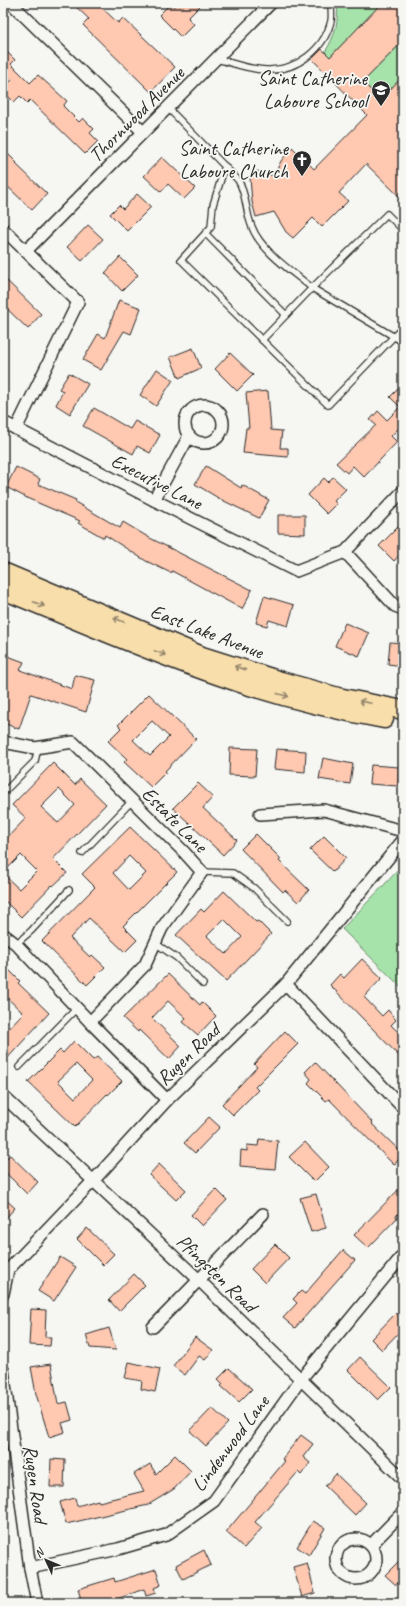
<svg xmlns="http://www.w3.org/2000/svg" width="406" height="1606" viewBox="0 0 406 1606" font-family="Caveat,sans-serif">
<style>
.green{fill:#a6e3aa;stroke:#68876a}
.building{fill:#fec8b1;stroke:#2b2b2b;fill-rule:evenodd}
.lines{fill:none;stroke-linecap:round;stroke-linejoin:round}
.lane-casing{stroke:#2b2b2b;stroke-width:8}
.street-casing{stroke:#2b2b2b;stroke-width:14}
.primary-casing{stroke:#2b2b2b;stroke-width:21}
.lane{stroke:#f6f6f2;stroke-width:5.5}
.street{stroke:#f6f6f2;stroke-width:11}
.primary{stroke:#f8deab;stroke-width:18}
.oneway{stroke:#92846b}
.labels{text-anchor:middle;stroke-width:3.5;stroke-linejoin:round;paint-order:stroke}
.poi-label{font-size:20px;fill:#2b2b2b;stroke:#f6f6f2;text-anchor:end}
.street-label{font-size:20px;fill:#2b2b2b;stroke:#f6f6f2}
</style>
<rect width="100%" height="100%" fill="#f6f6f2"/>
<filter id="ink" filterUnits="userSpaceOnUse"><feTurbulence type="fractalNoise" baseFrequency=".025" numOctaves="2"/><feDisplacementMap in="SourceGraphic" scale="8" xChannelSelector="R" yChannelSelector="G"/><feConvolveMatrix kernelMatrix="1 2 1 2 8 2 1 2 1" color-interpolation-filters="sRGB"/></filter>
<g filter="url(#ink)">
<g class="green">
<path d="M337,3H382L330,57L325,52C335,36 339,22 337,3Z"/>
<path d="M403,41V76L380,100L363,82Z"/>
<path d="M403,865V989L342,929Z"/>
</g>
<g class="building">
<path d="M72,3H97L118,23L123,18L175,67L151,92L83,25L89,19Z"/>
<path d="M171,3L174,7L178,3H203L188,18L194,24L181,37L159,15Z"/>
<path d="M382,3H403V41L363,82L380,100L403,76V200L366,164L339,193L348,201L322,227L313,218L293,238L286,232L274,212L256,217L252,202L250,178L252,173L257,171L274,176L281,161L292,147L314,169L367,115L312,59L322,49L330,57Z"/>
<path d="M3,48L15,60L11,64L30,83L38,75L67,101L63,106L79,122L83,118L94,129L90,133L98,141L85,154L30,100L27,103L20,96L14,102L3,91V88L12,80L3,72Z"/>
<path d="M3,149L17,163L16,164L47,194L32,210L3,182Z"/>
<path d="M162,157L195,188L184,199L168,184L161,192L144,176Z"/>
<path d="M137,194L151,207L127,231L110,214L119,205L123,209Z"/>
<path d="M88,225L103,239L82,261L67,247Z"/>
<path d="M120,257L138,275L122,291L105,273Z"/>
<path d="M3,277L41,314L28,329L3,305Z"/>
<path d="M119,300L141,308L131,334L124,331L101,370L83,360L98,334L105,338Z"/>
<path d="M193,348L201,368L179,378L170,357Z"/>
<path d="M230,353L253,375L237,391L215,369Z"/>
<path d="M157,369L173,380L156,406L140,395Z"/>
<path d="M69,373L88,384L70,414L56,405L63,391L59,389Z"/>
<path d="M403,384V424L391,436L397,442L364,477L353,466L347,473L336,463L376,425L370,420L378,411L387,420L400,407L390,397Z"/>
<path d="M268,391L271,430L282,431L280,448H288V457L243,453L246,428H249L246,393Z"/>
<path d="M94,408L130,429L135,421L160,435L150,453L137,446L133,454L83,426Z"/>
<path d="M206,466L241,488L242,485L269,500L259,518L220,499L195,484Z"/>
<path d="M16,467L40,479L38,484L76,500L75,502L120,528L123,522L148,537L252,590L242,609L172,571L171,573L146,561L105,535L104,538L78,523L80,521L29,499L6,487Z"/>
<path d="M333,477L346,489L334,501L337,504L327,514L308,495L324,478L328,482Z"/>
<path d="M278,515H305V534L278,533Z"/>
<path d="M403,522V551L394,561L379,546Z"/>
<path d="M264,596L294,605L288,626L269,620L267,626L256,623Z"/>
<path d="M345,623L369,633L359,656L335,646Z"/>
<path d="M390,642L403,643V666L388,664Z"/>
<path d="M5,655L24,662L20,670L72,689L75,675L95,680L86,712L31,694L19,729L3,723V660Z"/>
<path d="M149,694L196,739L165,771L166,772L151,787L124,762L127,759L108,741L121,728L118,725ZM152,721L169,737L150,756L133,740Z"/>
<path d="M230,748L257,749L255,776L229,775Z"/>
<path d="M276,749L306,751L305,772L274,769Z"/>
<path d="M323,758L353,764L350,784L319,779Z"/>
<path d="M53,763L75,785L80,779L106,804L53,859L67,873L53,886L52,885L21,917L3,899V874L19,889L37,871L21,855L3,873V842L26,818L12,805ZM59,789L75,805L58,823L41,807Z"/>
<path d="M371,765L399,767L398,786L369,784Z"/>
<path d="M198,783L213,797L203,808L237,840L223,855L173,808Z"/>
<path d="M130,827L177,872L123,926L137,940L125,952L89,918L70,938L90,957L92,955L105,967L87,985L42,941L95,887L82,874ZM129,856L146,873L129,890L113,873Z"/>
<path d="M256,834L281,859L279,861L309,890L298,902L285,890L283,892L241,849Z"/>
<path d="M324,836L346,858L333,872L310,850Z"/>
<path d="M224,891L256,922L258,921L271,934L226,981L176,935L201,909L204,912ZM224,919L242,937L226,954L207,936Z"/>
<path d="M362,959L382,978L364,997L382,1016L388,1010L396,1020L391,1025L403,1037V1060L330,985L340,974L344,978Z"/>
<path d="M3,964L20,981L18,983L49,1013L3,1063V1034L23,1013L3,994Z"/>
<path d="M168,974L200,1005L202,1002L216,1016L198,1035L183,1022L186,1018L168,1001L152,1018L181,1046L169,1059L139,1030L138,1032L123,1018Z"/>
<path d="M285,1031L298,1044L255,1087L258,1090L233,1115L222,1104L257,1067L254,1064Z"/>
<path d="M74,1041L93,1060L97,1057L122,1081L108,1095L107,1094L75,1127L28,1082L60,1050L63,1053ZM76,1064L92,1080L75,1098L58,1081Z"/>
<path d="M315,1062L373,1123L372,1124L403,1154L394,1165L329,1099L326,1101L308,1083L311,1079L305,1072Z"/>
<path d="M209,1117L220,1127L195,1153L184,1143Z"/>
<path d="M259,1139L278,1141L275,1169L240,1166L241,1150L247,1151V1145L258,1146Z"/>
<path d="M305,1142L329,1167L314,1182L289,1157Z"/>
<path d="M10,1155L38,1182L27,1194L3,1170V1162Z"/>
<path d="M159,1164L186,1190L176,1200L149,1175Z"/>
<path d="M403,1185V1209L396,1216L397,1218L368,1248L354,1235Z"/>
<path d="M216,1189L227,1200L202,1226L191,1215Z"/>
<path d="M316,1194L326,1228L311,1232L300,1198Z"/>
<path d="M3,1197L15,1208L3,1221Z"/>
<path d="M87,1228L114,1254L103,1265L77,1239Z"/>
<path d="M275,1244L289,1258L265,1283L251,1269Z"/>
<path d="M343,1250L355,1260L295,1328L283,1318L297,1303L293,1299L301,1291L305,1294Z"/>
<path d="M60,1257L76,1267L54,1301L38,1291Z"/>
<path d="M134,1274L145,1285L119,1311L109,1300Z"/>
<path d="M31,1309L46,1310L45,1337H51L50,1346L29,1345Z"/>
<path d="M396,1313L403,1320V1328L382,1350L371,1339Z"/>
<path d="M109,1328L116,1350L90,1348L86,1335Z"/>
<path d="M195,1337L213,1350L205,1360L199,1356L185,1375L173,1366Z"/>
<path d="M360,1357L391,1387L378,1400L348,1370Z"/>
<path d="M129,1362L160,1369L155,1392L141,1389L142,1381L125,1378Z"/>
<path d="M51,1364L58,1404L67,1402L72,1420L62,1423L65,1432L49,1437L36,1394L31,1367Z"/>
<path d="M229,1368L252,1389L239,1402L221,1386L223,1384L218,1379Z"/>
<path d="M212,1408L228,1423L206,1446L190,1431Z"/>
<path d="M301,1435L313,1444L303,1457L310,1463L301,1475L298,1472L255,1522L262,1528L244,1548L226,1532L285,1461L282,1459Z"/>
<path d="M175,1455L191,1471L174,1489L148,1505L66,1524L60,1502L75,1498L77,1506L98,1500L99,1502L144,1491L134,1474L150,1464L156,1474Z"/>
<path d="M51,1459L65,1460L64,1487H50Z"/>
<path d="M336,1474L366,1503L355,1515L325,1486Z"/>
<path d="M313,1521L325,1528L309,1555L297,1547Z"/>
<path d="M204,1550L211,1565L183,1579L176,1565Z"/>
<path d="M403,1557V1578L396,1585L385,1575Z"/>
<path d="M307,1563L315,1593L302,1597L293,1567Z"/>
<path d="M156,1569L161,1585L154,1588L156,1593L146,1596L144,1589L106,1603H82L78,1589L114,1578L115,1582Z"/>
</g>
<g class="lines">
<g class="lane-casing">
<g id="lane">
<path d="M217,59C233,63 250,70 267,70C296,71 324,50 331,21C332,16 331,9 331,3"/>
<path d="M168,108L238,180C247,194 245,211 252,227C261,251 293,272 312,288L387,214L403,230"/>
<path d="M225,166L213,205L211,227L181,260L328,405L403,327"/>
<path d="M206,234L286,315"/>
<path d="M262,340L312,288L403,342"/>
<path d="M3,793L35,761L38,748"/>
<path d="M82,853L132,801"/>
<path d="M202,872L233,873L254,888L287,921"/>
<path d="M155,943L177,958L203,984"/>
<path d="M16,944L31,931L69,890"/>
<path d="M19,1067L77,1008"/>
</g>
</g>
<g class="street-casing">
<g id="street">
<path d="M11,3L143,132"/>
<path d="M3,229L78,302L16,429"/>
<path d="M26,251L271,3"/>
<circle cx="204" cy="424" r="19"/>
<path d="M3,422L154,500L296,571L345,552L403,491"/>
<path d="M154,500L189,436"/>
<path d="M345,552L395,606L403,609"/>
<path d="M3,742L35,748L73,742L184,852L202,872L162,928L145,965L90,1022L16,944L3,934"/>
<path d="M260,814L324,810L403,831"/>
<path d="M286,984L403,1108"/>
<path d="M90,1022L167,1100"/>
<path d="M3,1096L198,1279L403,1479"/>
<path d="M3,1294L8,1270L94,1180L167,1100L286,984L403,840"/>
<path d="M153,1327L263,1214"/>
<path d="M3,1370L30,1568L37,1603"/>
<circle cx="356" cy="1559" r="20"/>
<path d="M371,1545L403,1512"/>
<path d="M30,1568L118,1549L166,1535L214,1501L301,1379L403,1255"/>
</g>
</g>
<g class="primary-casing">
<g id="primary">
<path d="M3,572L202,656L281,681L338,697L403,710"/>
<path d="M3,590C75,619 146,651 220,676C273,695 329,709 384,719"/>
</g>
</g>
<use href="#lane" class="lane"/>
<use href="#street" class="street"/>
<use href="#primary" class="primary"/>
</g>
<defs><path id="oneway-shaft" d="M-6 0H5M1.5-3L5.5 0L1.5 3" fill="none" stroke-width="1.6" stroke-linecap="round" stroke-linejoin="round"/></defs>
<g class="oneway">
<use href="#oneway-shaft" transform="translate(39 604) rotate(22)"/>
<use href="#oneway-shaft" transform="translate(119 620) rotate(-157)"/>
<use href="#oneway-shaft" transform="translate(160 653) rotate(22)"/>
<use href="#oneway-shaft" transform="translate(240 668) rotate(-162)"/>
<use href="#oneway-shaft" transform="translate(283 695) rotate(15)"/>
<use href="#oneway-shaft" transform="translate(365 702) rotate(-168)"/>
</g>
</g>
<defs>
<g id="school-pin" transform="scale(1)"><path d="M0 17L-7.5 6A9.5 9.5 0 1 1 7.5 6Z" fill="#2b2b2b" stroke="#f6f6f2"/><path d="M0-5L7-2L0 1L-7-2ZM-4 1L0 2.5L4 1V4Q0 6-4 4Z" fill="#fff"/></g>
<g id="church-pin" transform="scale(1)"><path d="M0 17L-7.5 6A9.5 9.5 0 1 1 7.5 6Z" fill="#2b2b2b" stroke="#f6f6f2"/><path d="M-1.2-6h2.4v3.5h3.3v2.4h-3.3V6h-2.4V-.1h-3.3v-2.4h3.3Z" fill="#fff"/></g>
</defs>
<g fill-rule="evenodd">
<use href="#school-pin" x="381" y="90"/>
<use href="#church-pin" x="302" y="160"/>
</g>
<g class="labels">
<g class="poi-label">
<text x="367" y="85">Saint Catherine<tspan x="367" dy="23">Laboure School</tspan></text>
<text x="288" y="155">Saint Catherine<tspan x="288" dy="23">Laboure Church</tspan></text>
</g>
<g class="street-label">
<text transform="translate(136 114) rotate(-45)" y="7">Thornwood Avenue</text>
<text transform="translate(157 481) rotate(27)" y="7">Executive Lane</text>
<text transform="translate(207 631) rotate(21)" y="7">East Lake Avenue</text>
<text transform="translate(175 819) rotate(45)" y="7">Estate Lane</text>
<text transform="translate(188 1054) rotate(-44)" y="7">Rugen Road</text>
<text transform="translate(217 1273) rotate(44)" y="7">Pfingsten Road</text>
<text transform="translate(230 1443) rotate(-53)" y="7">Lindenwood Lane</text>
<text transform="translate(36 1484) rotate(82)" y="7">Rugen Road</text>
</g>
</g>
<rect width="406" height="1606" fill="none" stroke="#f6f6f2" stroke-width="16"/>
<rect x="8" y="8" width="390" height="1590" fill="none" stroke="#2b2b2b" stroke-width="1.5" filter="url(#ink)"/>
<g transform="translate(46 1560) rotate(314)" stroke="#f6f6f2" stroke-width="3" paint-order="stroke">
<path d="M0-3L7 15L0 10L-7 15Z" fill="#2b2b2b"/>
<text y="-6" font-size="11" font-weight="bold" text-anchor="middle" fill="#2b2b2b">N</text>
</g>
</svg>
